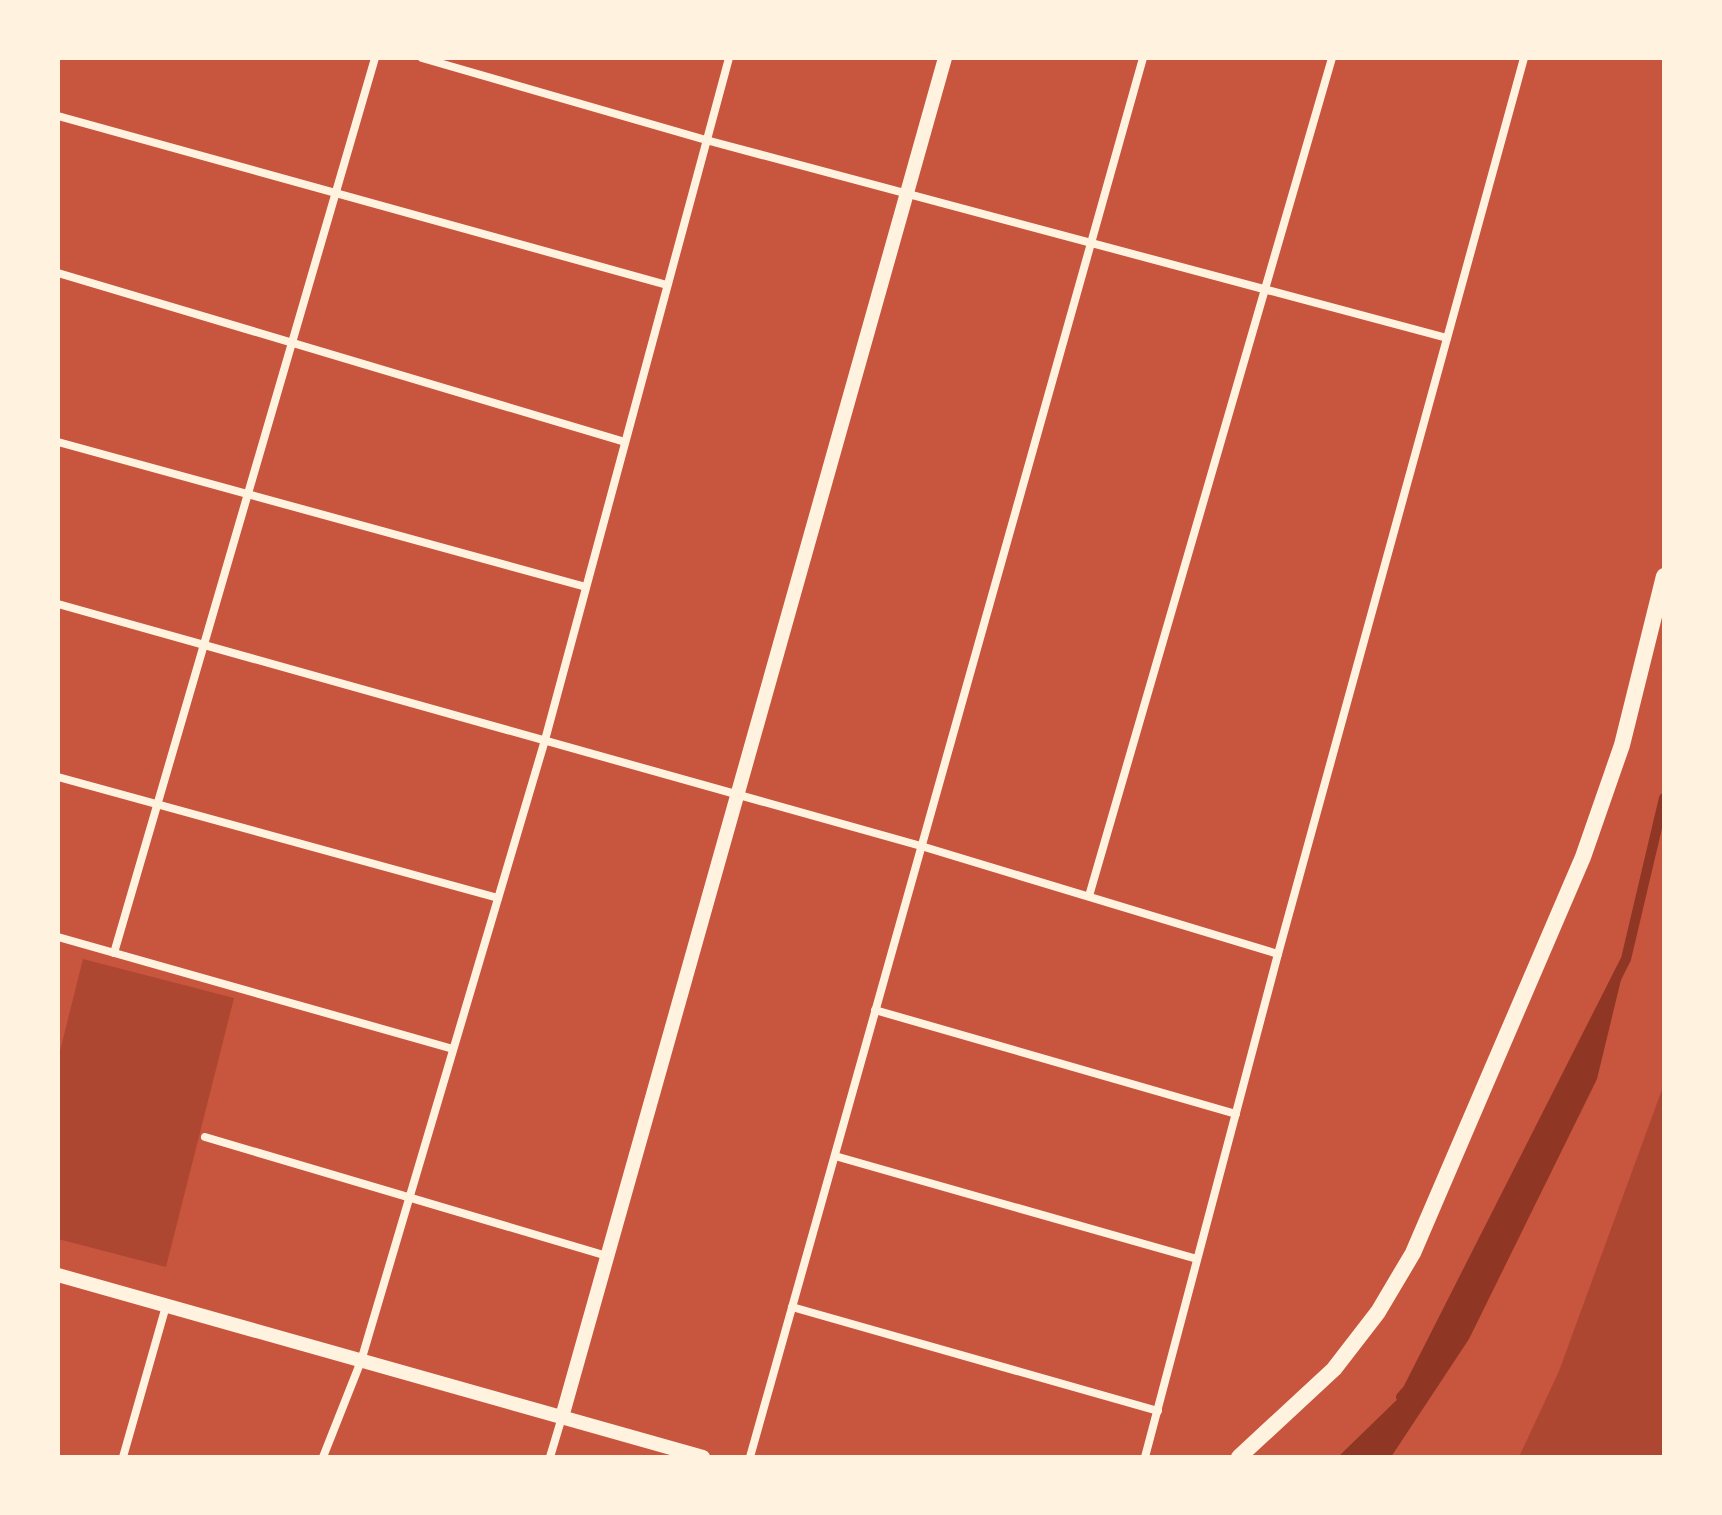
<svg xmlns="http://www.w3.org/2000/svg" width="1722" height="1515" viewBox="0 0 1722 1515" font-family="'DM Sans',sans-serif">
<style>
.green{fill:#ae4732}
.water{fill:#8f3625}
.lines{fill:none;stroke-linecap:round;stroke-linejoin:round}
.stream{stroke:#8f3625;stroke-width:10}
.minor{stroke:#fff3e0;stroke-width:8}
.tertiary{stroke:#fff3e0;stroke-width:14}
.secondary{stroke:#fff3e0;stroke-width:16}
</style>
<rect width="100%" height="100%" fill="#c8553d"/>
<g class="green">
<path d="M83,959L234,998L166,1267L58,1239V1059Z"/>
<path d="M1664,1084V1457H1519L1559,1371Z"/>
</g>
<path class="water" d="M1626,959L1597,1079L1469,1339L1391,1457H1338L1408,1389Z"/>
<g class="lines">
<path class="stream" d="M1401,1397L1408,1389L1626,959L1664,798"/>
<g class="minor">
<path d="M422,58L706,140L1447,338"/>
<path d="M58,116L667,285"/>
<path d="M58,273L625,442"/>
<path d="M58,442L586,587"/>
<path d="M58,604L921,846L1278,954"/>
<path d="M58,777L498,898"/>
<path d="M1089,896L1332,58"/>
<path d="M58,937L453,1049"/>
<path d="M114,953L375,58"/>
<path d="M875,1010L1236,1114"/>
<path d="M205,1137L607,1256"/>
<path d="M835,1156L1197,1259"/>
<path d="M792,1307L1158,1411"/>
<path d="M123,1457L166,1306"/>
<path d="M323,1457L361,1361L545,740L729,58"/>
<path d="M550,1457L562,1417"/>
<path d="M750,1457L1143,58"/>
<path d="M1145,1457L1278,954L1524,58"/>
</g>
<g class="tertiary">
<path d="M58,1275L703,1457"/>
<path d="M562,1417L945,58"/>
</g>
<path class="secondary" d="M1239,1457L1334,1369L1378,1312L1413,1253L1583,857L1622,745L1664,576"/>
</g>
<rect width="1722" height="1515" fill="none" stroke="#fff3e0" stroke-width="120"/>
</svg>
